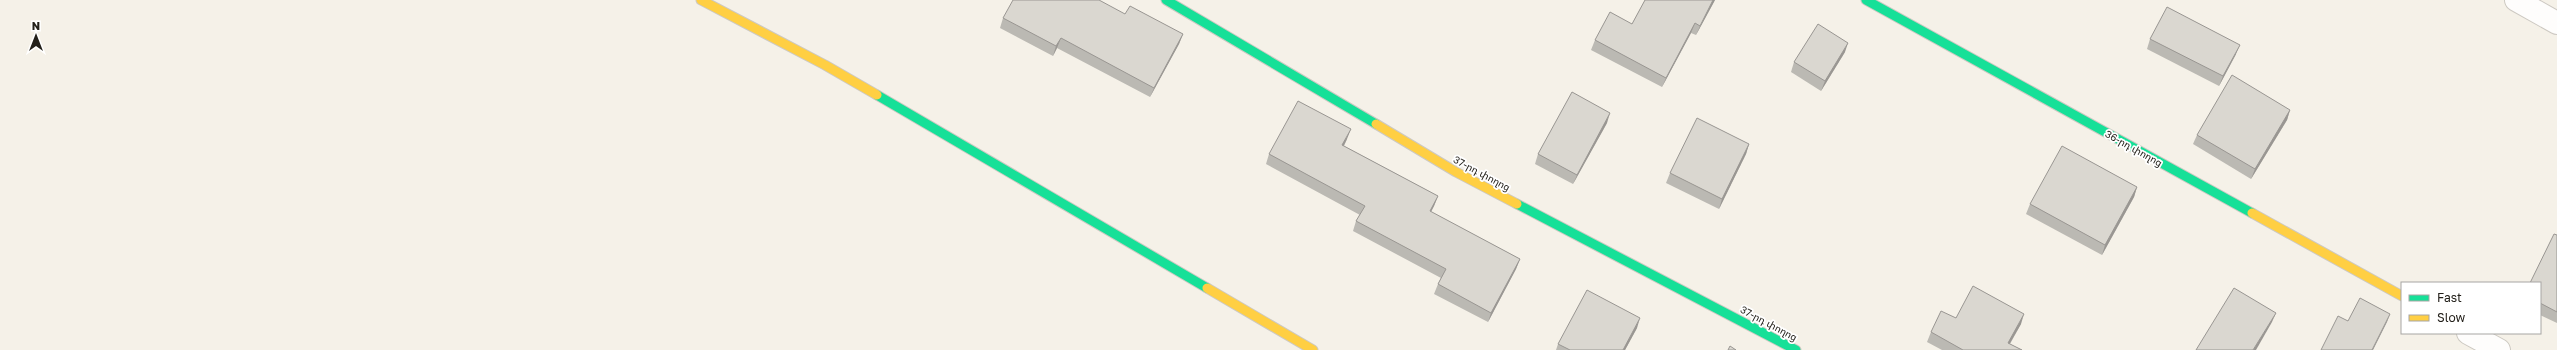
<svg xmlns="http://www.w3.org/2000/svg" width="2557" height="350" viewBox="0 0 2557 350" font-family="'Golos Text','Noto Sans Armenian',sans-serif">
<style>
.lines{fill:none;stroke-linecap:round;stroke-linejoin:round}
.street-casing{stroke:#cdc9c2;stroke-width:24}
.fast-casing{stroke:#cdc9c2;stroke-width:11}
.slow-casing{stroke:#cdc9c2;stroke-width:11}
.street{stroke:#fefdfc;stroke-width:22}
.fast{stroke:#16e098;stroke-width:9}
.slow{stroke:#ffcf43;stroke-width:9}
.wall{fill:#bbb9b3}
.shaded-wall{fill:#999692}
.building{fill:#dad7d0;stroke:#999692}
.labels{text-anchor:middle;stroke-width:3.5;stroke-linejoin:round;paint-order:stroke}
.street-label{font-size:10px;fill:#23201a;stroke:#fff}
</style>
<rect width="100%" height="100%" fill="#f5f1e8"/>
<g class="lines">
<g class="street-casing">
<g id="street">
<path d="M2516,0L2557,23"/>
<path d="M2468,333L2499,350"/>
</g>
</g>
<g class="fast-casing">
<g id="fast">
<path d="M1166,0L1376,124"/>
<path d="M1866,0L2252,213"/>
<path d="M877,95L1207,288"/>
<path d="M1517,204L1796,350"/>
</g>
</g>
<g class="slow-casing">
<g id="slow">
<path d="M701,0L825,65L877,95"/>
<path d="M1376,124L1456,172L1517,204"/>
<path d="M2252,213L2402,296"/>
<path d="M1207,288L1313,350"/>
</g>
</g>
<use href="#street" class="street"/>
<use href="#fast" class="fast"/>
<use href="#slow" class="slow"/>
</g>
<g class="wall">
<path d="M1645,0H1715L1696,35L1691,33L1662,87L1591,50L1595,40L1632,24Z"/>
<path d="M1125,14L1183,34L1179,44L1150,97L1057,48L1053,56L1000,28L1003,18Z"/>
<path d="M2150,39L2236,54L2219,86L2147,49Z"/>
<path d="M1845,52L1821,91L1791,72L1794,62Z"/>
<path d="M2290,110L2287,120L2251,179L2193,144L2197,135Z"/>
<path d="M1607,123L1573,184L1535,164L1538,154Z"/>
<path d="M1347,139L1344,146L1438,196L1434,206L1431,212L1520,259L1516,269L1488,322L1434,294L1438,284L1441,278L1353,231L1356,221L1360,215L1266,164L1269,154Z"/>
<path d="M1749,144L1746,154L1719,209L1666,183L1670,173Z"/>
<path d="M2137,187L2134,197L2102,255L2026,214L2030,204Z"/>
<path d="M2557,235V323L2540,315V283Z"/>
<path d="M1956,318L2021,324L2010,344L2022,350H1942L1927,342L1931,332Z"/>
<path d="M1637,328L1625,350H1556L1558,344Z"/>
</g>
<g class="shaded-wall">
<path d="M1713,0H1715L1696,35L1700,26Z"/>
<path d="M1695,23L1691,33L1662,87L1666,78Z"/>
<path d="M1183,34L1179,44L1150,97L1154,88Z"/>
<path d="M1061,38L1057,48L1053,56L1056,46Z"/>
<path d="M1848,43L1845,52L1821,91L1825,81Z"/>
<path d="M2240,45L2236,54L2219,86L2223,76Z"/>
<path d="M2290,110L2287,120L2251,179L2255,169Z"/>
<path d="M1610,113L1607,123L1573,184L1577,175Z"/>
<path d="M1351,129L1347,139L1339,155L1342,145Z"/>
<path d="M1749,144L1746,154L1719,209L1722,199Z"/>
<path d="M2137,187L2134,197L2102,255L2105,245Z"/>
<path d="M1438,196L1434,206L1426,221L1430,211Z"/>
<path d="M1520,259L1516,269L1488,322L1491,313Z"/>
<path d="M2276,313L2272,322L2256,350H2253Z"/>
<path d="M2024,314L2021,324L2006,350L2008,343Z"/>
<path d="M2390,314L2387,322L2373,350H2372Z"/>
<path d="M1640,318L1637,328L1625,350H1623Z"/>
</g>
<g class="building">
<path d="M1013,0H1099L1125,14L1130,6L1183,34L1154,88L1061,38L1056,46L1003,18Z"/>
<path d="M1645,0H1713L1700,26L1695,23L1666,78L1595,40L1610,12L1632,24Z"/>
<path d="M2167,7L2240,45L2223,76L2150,39Z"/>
<path d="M1818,24L1848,43L1825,81L1794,62Z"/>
<path d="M2232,75L2290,110L2255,169L2197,135Z"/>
<path d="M1572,92L1610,113L1577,175L1538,154Z"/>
<path d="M1298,101L1351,129L1342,145L1438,196L1430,211L1520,259L1491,313L1438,284L1446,269L1356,221L1365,206L1269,154Z"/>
<path d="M1697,118L1749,144L1722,199L1670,173Z"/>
<path d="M2062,146L2137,187L2105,245L2030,204Z"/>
<path d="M2554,234L2557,235V312L2540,303V283H2530Z"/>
<path d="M1973,286L2024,314L2008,343L2022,350H1963L1931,332L1941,311L1956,318Z"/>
<path d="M2234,288L2276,313L2253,350H2196Z"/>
<path d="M1587,290L1640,318L1623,350H1570L1558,344Z"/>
<path d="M2360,298L2390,314L2372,350H2321L2338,316L2348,321Z"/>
<path d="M1730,346L1736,350H1728Z"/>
</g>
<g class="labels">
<g class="street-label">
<text transform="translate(2134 148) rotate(29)" y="4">36-րդ փողոց</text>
<text transform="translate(1482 173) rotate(28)" y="4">37-րդ փողոց</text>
<text transform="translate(1769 323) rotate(28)" y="4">37-րդ փողոց</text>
</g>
</g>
<rect x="2401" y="282" width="140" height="52" fill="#ffffff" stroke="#a7a6a3"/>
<rect x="2409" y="295" width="20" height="6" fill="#16e098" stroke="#a7a6a3"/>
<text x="2437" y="302" font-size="12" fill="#23201a">Fast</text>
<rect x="2409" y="315" width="20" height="6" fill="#ffcf43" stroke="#a7a6a3"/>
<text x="2437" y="322" font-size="12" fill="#23201a">Slow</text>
<g transform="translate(36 36)" stroke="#ffffff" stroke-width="3" paint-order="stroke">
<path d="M0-3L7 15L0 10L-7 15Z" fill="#23201a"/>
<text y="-6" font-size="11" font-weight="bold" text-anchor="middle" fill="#23201a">N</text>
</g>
</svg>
